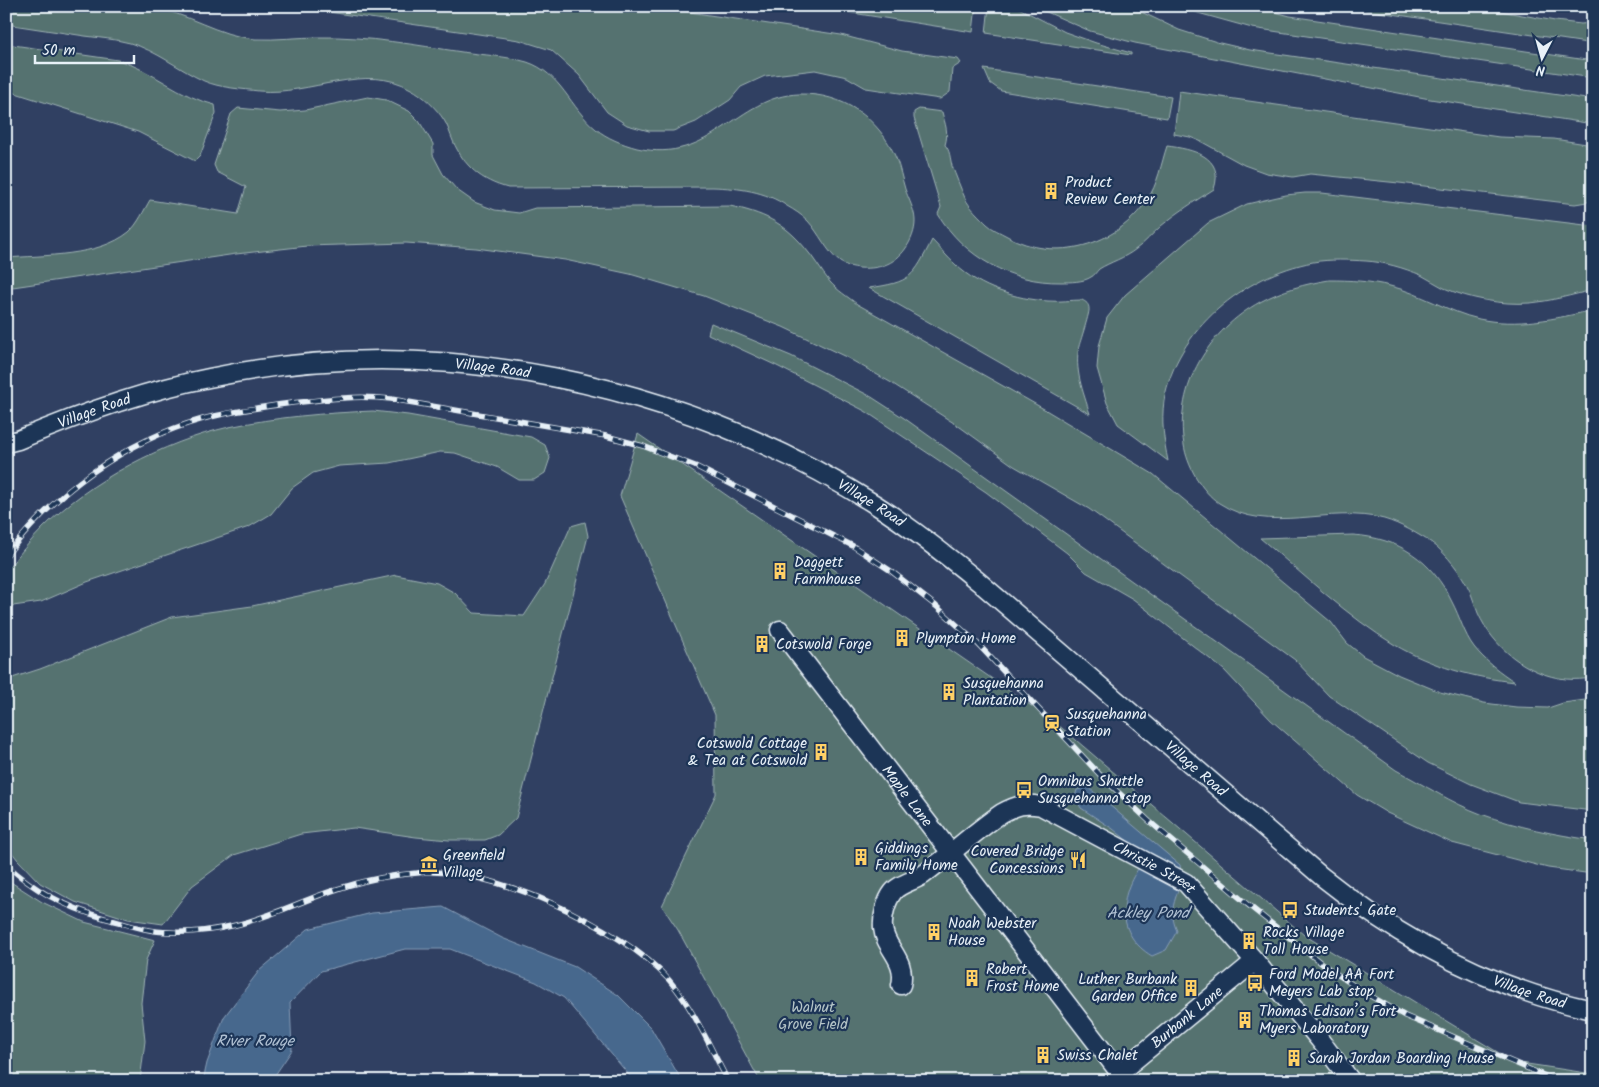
<svg xmlns="http://www.w3.org/2000/svg" width="1599" height="1087" viewBox="0 0 1599 1087" font-family="Kalam,sans-serif">
<style>
.green{fill:#557270;stroke:#9eb2b4}
.water{fill:#47678d;stroke:#879eb8}
.lines{fill:none;stroke-linecap:round;stroke-linejoin:round}
.minor-casing{stroke:#e8f1f8;stroke-width:21}
.minor{stroke:#1d3557;stroke-width:18}
.rail-casing{stroke:#e8f1f8;stroke-width:5.5}
.rail{stroke:#1d3557;stroke-width:4;stroke-dasharray:11;stroke-linecap:butt}
.labels{text-anchor:middle;stroke-width:4.5;stroke-linejoin:round;paint-order:stroke}
.poi-label{font-size:15px;fill:#e8f1f8;stroke:#1d3557;text-anchor:start}
.street-label{font-size:15px;fill:#e8f1f8;stroke:#1d3557}
.park-label{font-size:15px;fill:#b5c5c8;stroke:#1d3557}
.water-label{font-size:16px;font-style:italic;fill:#b0c1d3;stroke:#1d3557}
</style>
<rect width="100%" height="100%" fill="#304062"/>
<filter id="ink" filterUnits="userSpaceOnUse"><feTurbulence type="fractalNoise" baseFrequency=".02" numOctaves="2"/><feDisplacementMap in="SourceGraphic" scale="10" xChannelSelector="R" yChannelSelector="G"/><feConvolveMatrix kernelMatrix="1 2 1 2 8 2 1 2 1" color-interpolation-filters="sRGB"/></filter>
<g filter="url(#ink)">
<g class="green">
<path d="M6,6C39,6 71,6 104,6C119,6 135,4 150,7C186,12 218,36 255,39C277,40 298,37 320,37C368,36 415,45 462,52C483,55 506,56 527,62C561,73 570,108 596,129C607,138 622,144 637,148C712,165 736,96 799,94C843,93 879,118 896,158C900,168 902,179 905,189C912,208 920,218 911,239C901,261 883,270 859,268C853,267 846,266 840,262C827,252 819,233 808,221C802,215 794,210 787,206C765,191 739,188 713,187L508,188C481,181 464,166 453,141C450,134 448,126 444,120C437,109 423,95 411,89C366,62 309,96 259,91C242,89 220,88 204,81C180,70 155,50 130,43C115,39 100,38 85,36C59,32 32,28 6,24Z"/>
<path d="M288,6H650L841,35L902,51L958,59L961,63L952,69L950,92L940,99L866,88L847,77L815,70L765,76L741,87L730,100L696,122L673,131H649L627,125L607,112L579,75L551,50L519,40Z"/>
<path d="M910,6H976L973,32L827,9L894,8Z"/>
<path d="M989,6H1015L1065,32L1096,43L1131,53V55L986,33Z"/>
<path d="M1033,6H1129L1179,30L1220,43L1250,50L1593,100V124L1430,99L1135,43L1090,31Z"/>
<path d="M1181,6H1254L1290,16L1593,61V78L1252,28L1198,13Z"/>
<path d="M1338,6H1473L1555,21L1581,24L1593,23V40L1587,43Z"/>
<path d="M6,44L118,60C152,70 180,97 215,105L216,113L200,156L195,161L138,132L6,90Z"/>
<path d="M984,69L1171,97L1167,118L1001,91L990,83Z"/>
<path d="M1179,91L1499,137L1554,139L1593,145V201L1575,204L1399,183L1310,174L1293,177L1266,173L1244,165L1202,142L1190,137L1174,134Z"/>
<path d="M368,97L386,100L409,111L419,121L433,144V155L443,174L457,190L474,202L495,210L519,213L535,208L730,206C762,213 784,222 805,248C814,258 821,271 830,282C837,290 848,297 857,304L1044,409L1153,474L1331,622L1347,643L1363,656L1399,675L1440,692L1484,703L1516,707L1548,708L1563,703L1593,699V811L1519,802L1471,784L1428,763L1329,696L1295,660L1089,509L1014,466L960,427L890,382L846,357L783,327L704,296L630,274L565,260L476,248L406,243L307,246L236,254L6,288V258C44,255 98,257 129,232C138,224 144,210 150,200L238,214L246,187L217,172L214,165L231,114L238,108L280,112L305,110Z"/>
<path d="M919,109L942,112C945,124 949,132 945,145C950,150 950,158 952,166C956,176 960,187 965,198C969,207 980,217 987,224C992,229 1000,232 1007,236C1055,263 1117,246 1147,200C1158,184 1161,164 1167,146C1192,149 1225,156 1214,189C1195,201 1178,212 1161,226C1152,234 1145,243 1136,249C1125,258 1110,262 1099,269C1096,272 1094,276 1091,277C1084,282 1070,282 1061,282C1011,283 964,257 938,214L941,207L914,118V112Z"/>
<path d="M1305,193H1322L1593,226V290C1572,295 1551,301 1530,303C1501,305 1470,299 1444,288C1436,284 1429,279 1421,275C1404,268 1384,262 1366,261C1349,260 1330,259 1313,262C1244,275 1176,330 1164,401C1161,422 1164,441 1168,461L1118,424L1107,403L1097,368L1099,346L1107,318L1125,295L1208,223L1247,204L1286,195Z"/>
<path d="M932,240C940,248 947,257 956,265C980,288 1016,299 1048,301C1060,302 1071,300 1082,300C1086,302 1089,304 1089,309C1090,312 1081,339 1079,346C1074,370 1083,391 1090,414L869,288C911,282 913,278 932,240Z"/>
<path d="M1329,280C1350,280 1370,281 1390,286C1420,293 1448,312 1479,319C1516,327 1556,319 1593,310V678C1584,679 1575,680 1566,679C1527,675 1493,647 1478,613C1475,606 1473,598 1470,591C1462,574 1447,554 1432,543C1418,534 1401,524 1384,519C1329,504 1269,536 1219,503C1201,491 1187,465 1184,445C1174,386 1209,330 1260,302C1282,290 1305,284 1329,280Z"/>
<path d="M711,323L791,356L870,396L904,418L1396,770C1424,785 1452,803 1481,814C1517,827 1556,835 1593,840V874L1548,868L1452,843L1387,813L1357,795L1271,720L1224,670L1133,599L1086,572L1067,553L986,492L865,411L775,365L708,334Z"/>
<path d="M373,411L408,415L531,437L545,445L550,458L545,473L534,480H519L497,467L455,453L440,452L389,463L339,466L313,473L292,488L271,514L249,527L87,582L41,602L6,607V571C18,556 30,541 43,528C90,480 164,442 229,427C276,417 325,413 373,411Z"/>
<path d="M638,434L1056,723L1304,935L1514,1062L1593,1074V1081H760L678,930L662,906L716,794L715,715L620,496Z"/>
<path d="M585,522L588,536L516,818L498,835L485,840H449L416,837L354,828L301,834L234,855L192,886L163,924L128,919L75,902L40,883L18,860L6,845V680L40,669L172,617L252,606L396,575L437,583L455,593L474,613L524,616L545,584L571,526Z"/>
<path d="M1353,535C1399,538 1432,560 1452,602C1460,617 1464,634 1474,647C1485,661 1500,672 1515,682C1474,678 1431,666 1395,645C1348,617 1303,574 1260,538Z"/>
<path d="M6,879L42,902L84,922L155,940L146,960L141,1003L145,1041L140,1081H6Z"/>
<path d="M466,1073L476,1081H438Z"/>
</g>
<g class="water">
<path d="M1088,787L1180,865C1185,893 1164,903 1177,931L1166,950L1152,956C1116,935 1118,895 1141,865L1134,846L1113,829L1081,808L1075,797L1077,790Z"/>
<path d="M443,907L502,938L575,967L618,995L651,1028L682,1081H634L564,998L536,982L450,949H405L321,971L290,1003L292,1050L273,1078V1081H203L207,1063L224,1017L259,971L308,929L372,913Z"/>
</g>
<g class="lines">
<g class="minor-casing">
<g id="minor">
<path id="s1" d="M6,443L18,440C80,414 143,391 209,378C436,330 681,382 876,505C912,528 946,555 979,582L1321,876C1401,940 1492,989 1593,1010"/>
<path id="s2" d="M780,630L1126,1081"/>
<path id="s3" d="M901,985C907,959 885,949 883,928C882,917 886,901 893,892C899,884 914,881 923,875C950,855 974,832 1002,813C1017,805 1024,803 1041,806L1186,883L1255,961L1319,1039L1351,1081"/>
<path id="s4" d="M1119,1073L1255,961"/>
</g>
</g>
<use href="#minor" class="minor"/>
<g class="rail-casing">
<g id="rail">
<path d="M6,556C55,492 124,441 203,419C232,411 262,407 292,403C326,399 357,395 391,399L606,436L643,446L695,466L853,546L891,571L936,606L977,643L1102,777L1149,821L1247,904L1325,966L1362,991L1405,1016L1557,1081"/>
<path d="M6,864C34,891 68,908 104,918C126,924 147,932 170,932C192,933 215,930 236,925C274,916 309,897 347,886C369,879 393,875 417,873C488,864 622,927 669,980C694,1009 710,1047 728,1081"/>
</g>
</g>
<use href="#rail" class="rail"/>
</g>
</g>
<defs>
<g id="building-bare" transform="scale(1.35)"><path d="M-4-6H4V6H1V3H-1V6H-4ZM-2.5-4.3h1.7v1.8h-1.7ZM.8-4.3h1.7v1.8H.8ZM-2.5-1h1.7V.8h-1.7ZM.8-1h1.7V.8H.8Z" fill="#ffd166" stroke="#1d3557" stroke-width="2.5" paint-order="stroke"/></g>
<g id="station-bare" transform="scale(1.35)"><path d="M-3-6H3Q5-6 5-4V2Q5 4 3 4L4.5 6H3L1.5 4h-3L-3 6H-4.5L-3 4Q-5 4-5 2V-4Q-5-6-3-6ZM-3.5-4v3h7v-3ZM-3.5 1v1.5H-2V1ZM2 1v1.5H3.5V1Z" fill="#ffd166" stroke="#1d3557" stroke-width="2.5" paint-order="stroke"/></g>
<g id="bus-bare" transform="scale(1.35)"><path d="M-5-6H5V4H4V6H2V4H-2V6H-4V4H-5ZM-3.5-4V0h7V-4ZM-3.5 1.2v1.5H-2V1.2ZM2 1.2v1.5H3.5V1.2Z" fill="#ffd166" stroke="#1d3557" stroke-width="2.5" paint-order="stroke"/></g>
<g id="restaurant-bare" transform="scale(1.35)"><path d="M-5-6h1v4h1v-4h1v4h1v-4h1v5L-1.5 .5V6h-2V.5L-5-1ZM5-6V6H3V1.5H1.5Q1.5-4 5-6Z" fill="#ffd166" stroke="#1d3557" stroke-width="2.5" paint-order="stroke"/></g>
<g id="museum-bare" transform="scale(1.35)"><path d="M0-6L6-3V-2H-6V-3ZM-5-1h2V3h-2ZM-1-1h2V3h-2ZM3-1h2V3H3ZM-6 4H6V6H-6Z" fill="#ffd166" stroke="#1d3557" stroke-width="2.5" paint-order="stroke"/></g>
</defs>
<g fill-rule="evenodd">
<use href="#building-bare" x="1051" y="191"/>
<use href="#building-bare" x="780" y="571"/>
<use href="#building-bare" x="902" y="638"/>
<use href="#building-bare" x="762" y="644"/>
<use href="#building-bare" x="949" y="692"/>
<use href="#station-bare" x="1052" y="723"/>
<use href="#building-bare" x="821" y="752"/>
<use href="#bus-bare" x="1024" y="790"/>
<use href="#building-bare" x="861" y="857"/>
<use href="#restaurant-bare" x="1078" y="860"/>
<use href="#museum-bare" x="429" y="864"/>
<use href="#bus-bare" x="1290" y="910"/>
<use href="#building-bare" x="934" y="932"/>
<use href="#building-bare" x="1249" y="941"/>
<use href="#building-bare" x="972" y="978"/>
<use href="#bus-bare" x="1255" y="983"/>
<use href="#building-bare" x="1191" y="988"/>
<use href="#building-bare" x="1245" y="1020"/>
<use href="#building-bare" x="1043" y="1055"/>
<use href="#building-bare" x="1294" y="1058"/>
</g>
<g class="labels">
<g class="poi-label">
<text x="1065" y="187">Product<tspan x="1065" dy="17">Review Center</tspan></text>
<text x="794" y="567">Daggett<tspan x="794" dy="17">Farmhouse</tspan></text>
<text x="916" y="643">Plympton Home</text>
<text x="776" y="649">Cotswold Forge</text>
<text x="963" y="688">Susquehanna<tspan x="963" dy="17">Plantation</tspan></text>
<text x="1066" y="719">Susquehanna<tspan x="1066" dy="17">Station</tspan></text>
<text x="807" y="748" text-anchor="end">Cotswold Cottage<tspan x="807" dy="17">&amp; Tea at Cotswold</tspan></text>
<text x="1038" y="786">Omnibus Shuttle<tspan x="1038" dy="17">Susquehanna stop</tspan></text>
<text x="875" y="853">Giddings<tspan x="875" dy="17">Family Home</tspan></text>
<text x="1064" y="856" text-anchor="end">Covered Bridge<tspan x="1064" dy="17">Concessions</tspan></text>
<text x="443" y="860">Greenfield<tspan x="443" dy="17">Village</tspan></text>
<text x="1304" y="915">Students' Gate</text>
<text x="948" y="928">Noah Webster<tspan x="948" dy="17">House</tspan></text>
<text x="1263" y="937">Rocks Village<tspan x="1263" dy="17">Toll House</tspan></text>
<text x="986" y="974">Robert<tspan x="986" dy="17">Frost Home</tspan></text>
<text x="1269" y="979">Ford Model AA Fort<tspan x="1269" dy="17">Meyers Lab stop</tspan></text>
<text x="1177" y="984" text-anchor="end">Luther Burbank<tspan x="1177" dy="17">Garden Office</tspan></text>
<text x="1259" y="1016">Thomas Edison’s Fort<tspan x="1259" dy="17">Myers Laboratory</tspan></text>
<text x="1057" y="1060">Swiss Chalet</text>
<text x="1308" y="1063">Sarah Jordan Boarding House</text>
</g>
<g class="street-label">
<text dy="5" stroke="none"><textPath href="#s1" startOffset="499">Village Road</textPath></text>
<text dy="5" stroke="none"><textPath href="#s1" startOffset="94">Village Road</textPath></text>
<text dy="5" stroke="none"><textPath href="#s1" startOffset="904">Village Road</textPath></text>
<text dy="5" stroke="none"><textPath href="#s1" startOffset="1324">Village Road</textPath></text>
<text dy="5" stroke="none"><textPath href="#s2" startOffset="209">Maple Lane</textPath></text>
<text dy="5" stroke="none"><textPath href="#s3" startOffset="404">Christie Street</textPath></text>
<text dy="5" stroke="none"><textPath href="#s1" startOffset="1729">Village Road</textPath></text>
<text dy="5" stroke="none"><textPath href="#s4" startOffset="88">Burbank Lane</textPath></text>
</g>
<g class="park-label">
<text x="813" y="1012">Walnut<tspan x="813" dy="17">Grove Field</tspan></text>
</g>
<g class="water-label">
<text x="1148" y="918">Ackley Pond</text>
<text x="255" y="1046">River Rouge</text>
</g>
</g>
<rect width="1599" height="1087" fill="none" stroke="#1d3557" stroke-width="25"/>
<rect x="12" y="12" width="1574" height="1062" fill="none" stroke="#e8f1f8" stroke-width="2" filter="url(#ink)"/>
<g transform="translate(1542 58) rotate(186)" stroke="#1d3557" stroke-width="4" paint-order="stroke">
<path d="M0-4L9 19L0 12L-9 19Z" fill="#e8f1f8"/>
<text y="-8" font-size="14" font-weight="bold" text-anchor="middle" fill="#e8f1f8">N</text>
</g>
<path d="M35 55v8h99v-8" fill="none" stroke="#e8f1f8" stroke-width="2.5"/>
<text x="42" y="55" font-size="15" fill="#e8f1f8" stroke="#1d3557" stroke-width="4" paint-order="stroke">50 m</text>
</svg>
